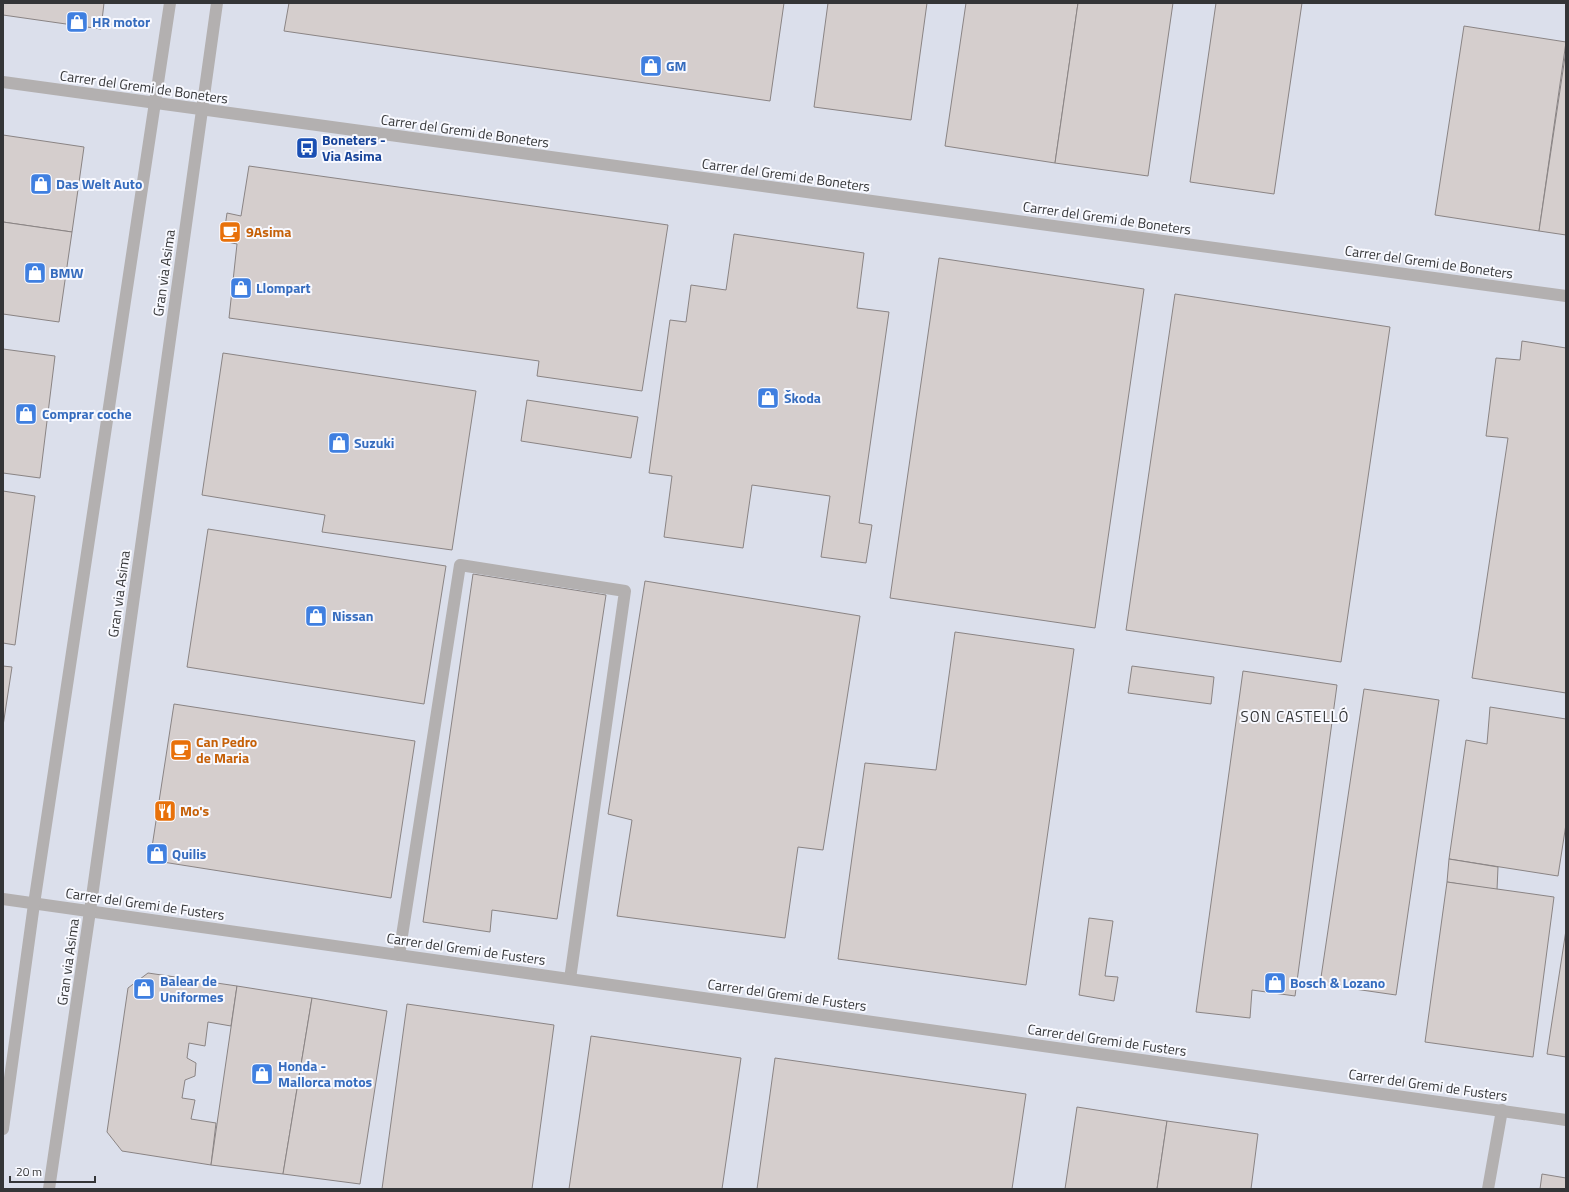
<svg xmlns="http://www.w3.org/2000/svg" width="1569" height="1192" viewBox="0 0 1569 1192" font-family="'Titillium Web',sans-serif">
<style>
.built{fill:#dbdfeb}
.building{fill:#d5cecd;stroke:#8a8484}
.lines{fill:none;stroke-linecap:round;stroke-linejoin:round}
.lane{stroke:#b3b0b0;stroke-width:12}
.street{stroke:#b3b0b0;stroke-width:12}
.labels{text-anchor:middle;stroke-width:4;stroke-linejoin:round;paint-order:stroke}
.shop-label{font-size:14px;font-weight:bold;fill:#366cbe;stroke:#f8f9ff;text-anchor:start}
.street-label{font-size:14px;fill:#343537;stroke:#f8f9ff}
.transit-label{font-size:14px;font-weight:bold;fill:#164399;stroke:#f8f9ff;text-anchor:start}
.food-label{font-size:14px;font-weight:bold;fill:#c56008;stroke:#f8f9ff;text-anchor:start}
.neighbourhood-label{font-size:15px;letter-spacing:1px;fill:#343537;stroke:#f8f9ff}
</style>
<rect width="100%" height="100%" fill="#eaecf1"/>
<rect class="built" x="3" y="3" width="1563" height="1186"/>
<g class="building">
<path d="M3,3H104L101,29L3,15Z"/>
<path d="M289,3H784L770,101L284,31Z"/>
<path d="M828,3H927L911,120L814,107Z"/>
<path d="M966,3H1078L1055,163L945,146Z"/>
<path d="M1078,3H1173L1148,176L1055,163Z"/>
<path d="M1216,3H1302L1274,194L1190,182Z"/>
<path d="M1464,26L1566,42L1539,231L1435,215Z"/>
<path d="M1566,50V235L1539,231Z"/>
<path d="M3,135L84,147L72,232L3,222Z"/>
<path d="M249,166L668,225L642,391L537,376L539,361L229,318L237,244L223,241L227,213L241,216Z"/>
<path d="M3,222L72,232L59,322L3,314Z"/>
<path d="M734,234L864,253L857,308L889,312L859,523L872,525L866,563L821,557L830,496L752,485L743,548L664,537L672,476L649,473L670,320L686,322L691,285L726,290Z"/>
<path d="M939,258L1144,289L1095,628L890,598Z"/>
<path d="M1175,294L1390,327L1341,662L1126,630Z"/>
<path d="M1522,341L1566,348V693L1472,678L1508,438L1486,436L1496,358L1520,360Z"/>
<path d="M3,349L55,356L40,478L3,473Z"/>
<path d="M223,353L476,391L452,550L322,532L325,515L202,495Z"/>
<path d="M527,400L638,417L631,458L521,441Z"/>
<path d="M3,491L35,496L15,645L3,643Z"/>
<path d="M208,529L446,566L424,704L187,667Z"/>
<path d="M473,574L606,595L557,919L492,910L490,932L423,922Z"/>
<path d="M645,581L860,616L823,850L798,847L785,938L617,916L632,820L608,814Z"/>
<path d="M955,632L1074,649L1026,985L838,959L865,763L936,770Z"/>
<path d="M3,666L12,667L3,726Z"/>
<path d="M1132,666L1214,677L1211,704L1128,693Z"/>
<path d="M1243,671L1337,685L1295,996L1252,990L1250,1018L1196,1012Z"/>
<path d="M1364,689L1439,700L1396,995L1320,984Z"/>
<path d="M174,704L415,741L391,898L150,860Z"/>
<path d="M1490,707L1566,719V824L1558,876L1449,859L1466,740L1487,744Z"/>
<path d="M1449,859L1498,867L1497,890L1447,882Z"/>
<path d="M1447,882L1554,897L1533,1057L1425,1042Z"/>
<path d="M1089,918L1113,921L1105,976L1118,977L1114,1001L1079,995Z"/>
<path d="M1566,930V1057L1547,1054Z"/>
<path d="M148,973L237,986L231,1026L208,1022L205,1046L189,1043L187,1058L196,1063L195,1076L185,1080L182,1098L195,1100L191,1119L216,1123L211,1165L122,1151L107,1132L128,988Z"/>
<path d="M237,986L312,998L283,1174L211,1165Z"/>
<path d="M312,998L387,1011L360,1184L283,1174Z"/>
<path d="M407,1004L554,1025L532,1189H382Z"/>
<path d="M591,1036L741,1058L722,1189H569Z"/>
<path d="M775,1058L1026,1094L1012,1189H757Z"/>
<path d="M1077,1107L1167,1121L1157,1189H1065Z"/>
<path d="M1167,1121L1258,1134L1251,1189H1157Z"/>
<path d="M1542,1174L1566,1178V1189H1540Z"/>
</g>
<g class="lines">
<g class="lane">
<path d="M399,955L460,565L625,591L570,979"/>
<path d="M1488,1189L1502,1110"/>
</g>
<g class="street">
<path d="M3,82L1566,296"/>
<path d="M3,899L1566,1120"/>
<path d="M3,1129L34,904L170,3"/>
<path d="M49,1189L90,911L217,3"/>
</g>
</g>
<defs>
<g id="shop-square" transform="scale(1.15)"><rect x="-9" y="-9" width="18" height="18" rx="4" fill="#3f7fe0" stroke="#f8f9ff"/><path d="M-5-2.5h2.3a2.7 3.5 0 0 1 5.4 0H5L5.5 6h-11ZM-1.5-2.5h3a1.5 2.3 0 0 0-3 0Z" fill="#fff"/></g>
<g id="bus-square" transform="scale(1.15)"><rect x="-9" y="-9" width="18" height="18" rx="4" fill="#1a4fb4" stroke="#f8f9ff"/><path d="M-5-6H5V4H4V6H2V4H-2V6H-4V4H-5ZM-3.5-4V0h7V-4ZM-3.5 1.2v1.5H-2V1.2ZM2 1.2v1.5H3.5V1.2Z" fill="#fff"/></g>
<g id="cafe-square" transform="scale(1.15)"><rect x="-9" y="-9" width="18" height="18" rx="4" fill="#e8710a" stroke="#f8f9ff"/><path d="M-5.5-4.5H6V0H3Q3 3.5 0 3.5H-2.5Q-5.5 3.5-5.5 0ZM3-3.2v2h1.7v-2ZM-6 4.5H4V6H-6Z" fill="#fff"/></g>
<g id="restaurant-square" transform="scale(1.15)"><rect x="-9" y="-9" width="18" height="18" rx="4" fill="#e8710a" stroke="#f8f9ff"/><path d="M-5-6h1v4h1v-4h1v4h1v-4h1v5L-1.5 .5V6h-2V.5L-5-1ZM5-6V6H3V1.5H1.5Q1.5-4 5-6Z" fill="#fff"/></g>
</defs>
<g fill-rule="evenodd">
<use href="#shop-square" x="77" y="22"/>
<use href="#shop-square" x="651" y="66"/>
<use href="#bus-square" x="307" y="148"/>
<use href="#shop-square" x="41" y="184"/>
<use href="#cafe-square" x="230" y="232"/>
<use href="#shop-square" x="35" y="273"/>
<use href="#shop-square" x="241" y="288"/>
<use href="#shop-square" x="768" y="398"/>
<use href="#shop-square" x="26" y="414"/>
<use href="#shop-square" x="339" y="443"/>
<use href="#shop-square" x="316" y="616"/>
<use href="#cafe-square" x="181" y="750"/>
<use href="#restaurant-square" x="165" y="811"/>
<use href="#shop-square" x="157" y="854"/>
<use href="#shop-square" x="1275" y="983"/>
<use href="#shop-square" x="144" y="989"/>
<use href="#shop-square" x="262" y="1074"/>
</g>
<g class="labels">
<g class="shop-label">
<text x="92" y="27">HR motor</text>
<text x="666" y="71">GM</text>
<text x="56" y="189">Das Welt Auto</text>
<text x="50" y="278">BMW</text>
<text x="256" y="293">Llompart</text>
<text x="784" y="403">Škoda</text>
<text x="42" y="419">Comprar coche</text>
<text x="354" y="448">Suzuki</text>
<text x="332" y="621">Nissan</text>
<text x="172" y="859">Quilis</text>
<text x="160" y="986">Balear de<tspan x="160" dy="16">Uniformes</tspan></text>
<text x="1290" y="988">Bosch &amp; Lozano</text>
<text x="278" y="1071">Honda -<tspan x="278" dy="16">Mallorca motos</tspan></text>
</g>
<g class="street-label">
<text transform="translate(144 87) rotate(8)" y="5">Carrer del Gremi de Boneters</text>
<text transform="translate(465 131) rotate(8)" y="5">Carrer del Gremi de Boneters</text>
<text transform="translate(786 175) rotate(8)" y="5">Carrer del Gremi de Boneters</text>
<text transform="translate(1107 218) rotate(8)" y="5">Carrer del Gremi de Boneters</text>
<text transform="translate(1429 262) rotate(8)" y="5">Carrer del Gremi de Boneters</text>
<text transform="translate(164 273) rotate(-82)" y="5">Gran via Asima</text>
<text transform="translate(119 594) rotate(-82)" y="5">Gran via Asima</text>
<text transform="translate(145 904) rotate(8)" y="5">Carrer del Gremi de Fusters</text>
<text transform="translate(466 949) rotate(8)" y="5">Carrer del Gremi de Fusters</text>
<text transform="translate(68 962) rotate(-82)" y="5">Gran via Asima</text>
<text transform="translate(787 995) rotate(8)" y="5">Carrer del Gremi de Fusters</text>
<text transform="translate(1107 1040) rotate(8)" y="5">Carrer del Gremi de Fusters</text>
<text transform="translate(1428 1085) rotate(8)" y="5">Carrer del Gremi de Fusters</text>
</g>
<g class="transit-label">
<text x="322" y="145">Boneters -<tspan x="322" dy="16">Via Asima</tspan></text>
</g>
<g class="food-label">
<text x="246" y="237">9Asima</text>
<text x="196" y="747">Can Pedro<tspan x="196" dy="16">de Maria</tspan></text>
<text x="180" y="816">Mo's</text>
</g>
<g class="neighbourhood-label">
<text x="1295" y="722">SON CASTELLÓ</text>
</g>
</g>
<rect width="1569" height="1192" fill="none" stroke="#343537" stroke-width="8"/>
<path d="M10 1176v6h85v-6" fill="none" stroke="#343537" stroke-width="2"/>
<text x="16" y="1176" font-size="12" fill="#343537" stroke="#f8f9ff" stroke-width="3" paint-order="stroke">20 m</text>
</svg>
